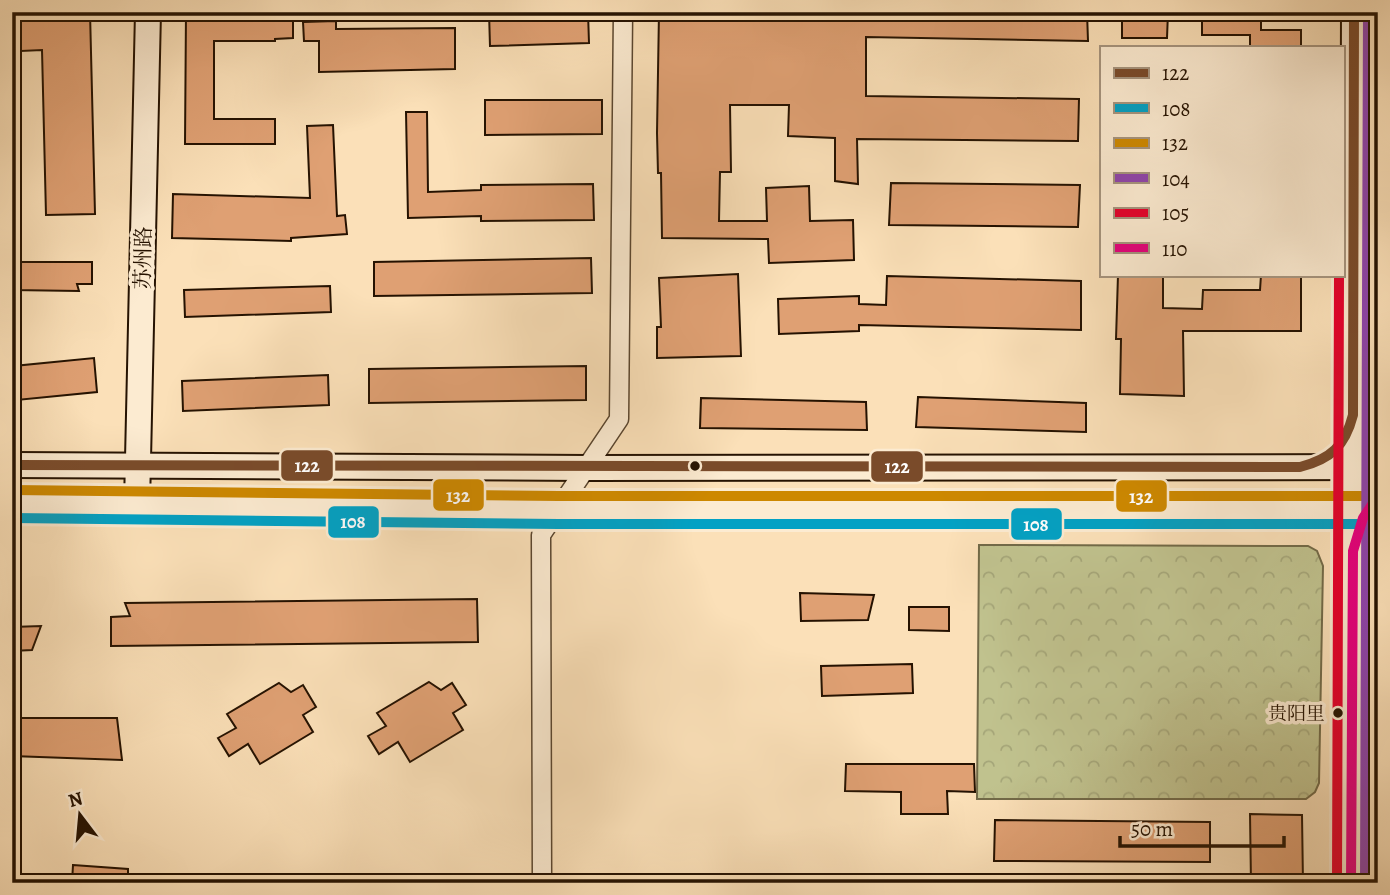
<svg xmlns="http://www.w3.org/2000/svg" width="1390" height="895" viewBox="0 0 1390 895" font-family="Alegreya,'Noto Serif SC',serif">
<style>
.forest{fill:url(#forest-crowns);stroke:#726a48;stroke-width:2}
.building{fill:#dfa073;stroke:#251201;stroke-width:2}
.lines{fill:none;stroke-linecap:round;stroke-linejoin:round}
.street-casing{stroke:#5a462f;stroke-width:21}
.secondary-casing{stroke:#251201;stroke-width:28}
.street{stroke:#fcebd1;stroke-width:18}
.secondary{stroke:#fcebd1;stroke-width:24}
.bus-1-casing{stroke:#fcebd1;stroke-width:16}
.bus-2-casing{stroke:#fcebd1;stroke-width:16}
.bus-3-casing{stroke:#fcebd1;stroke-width:16}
.bus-4-casing{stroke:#fcebd1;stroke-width:16}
.bus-5-casing{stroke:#fcebd1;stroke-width:16}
.bus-6-casing{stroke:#fcebd1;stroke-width:16}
.bus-1{stroke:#7a4b2a;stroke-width:10}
.bus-2{stroke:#02a1c4;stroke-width:10}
.bus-3{stroke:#cd8800;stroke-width:10}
.bus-4{stroke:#8e44ad;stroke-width:10}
.bus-5{stroke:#e4002b;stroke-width:10}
.bus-6{stroke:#e5007d;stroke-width:10}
.bus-dot{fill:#251201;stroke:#fcebd1;stroke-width:2.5}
.labels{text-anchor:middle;stroke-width:7;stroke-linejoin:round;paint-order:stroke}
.bus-label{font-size:19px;fill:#251201;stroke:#fcebd1;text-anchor:end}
.street-label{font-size:21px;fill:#251201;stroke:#fcebd1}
.line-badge{stroke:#fcebd1;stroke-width:2.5}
.badge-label{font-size:19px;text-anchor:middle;font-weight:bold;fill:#fff}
</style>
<defs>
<pattern id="forest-crowns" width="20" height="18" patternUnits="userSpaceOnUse" patternTransform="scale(1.75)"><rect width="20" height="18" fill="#c0c28e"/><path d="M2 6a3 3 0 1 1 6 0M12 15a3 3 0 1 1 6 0" fill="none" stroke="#a5a679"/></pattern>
</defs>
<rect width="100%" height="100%" fill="#fbe0b8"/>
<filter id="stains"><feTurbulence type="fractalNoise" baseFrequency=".00286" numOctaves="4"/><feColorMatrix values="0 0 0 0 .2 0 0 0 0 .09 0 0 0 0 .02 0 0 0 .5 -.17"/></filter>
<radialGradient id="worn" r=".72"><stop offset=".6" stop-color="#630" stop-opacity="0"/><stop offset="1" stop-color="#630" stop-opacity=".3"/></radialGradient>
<path class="forest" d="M979,545L1308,546L1317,551L1323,566L1319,783L1315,792L1306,799H977Z"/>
<g class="building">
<path d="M20,12H90L95,214L46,215L42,50L21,51Z"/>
<path d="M186,12H293V38L275,39V41H214V119H275V144H185Z"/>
<path d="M489,12H588L589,43L490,46Z"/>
<path d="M659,12H1087L1088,41L866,37V96L1079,99L1078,141L857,139L858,184L835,181V138L788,136L789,105H730L731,172H720L719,221H767L766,188L809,186L810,221L853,220L854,260L769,263L768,239L662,238L661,173H658L657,133Z"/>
<path d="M1122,12H1168L1167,38H1122Z"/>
<path d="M1202,12H1261V30H1301V47H1250V35H1202Z"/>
<path d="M336,21V29L455,28V69L319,72V41H304L303,22Z"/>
<path d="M485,100H602V134L485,135Z"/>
<path d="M406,112H427L428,192L481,190V185L593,184L594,220L481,221V216L408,218Z"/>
<path d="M333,125L337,216L345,215L347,234L291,238V241L172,238L173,194L310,198L307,126Z"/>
<path d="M891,183L1080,185L1078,227L889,225Z"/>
<path d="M591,258L592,293L374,296V262Z"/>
<path d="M12,262H92V284H77L79,291L12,290Z"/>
<path d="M738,274L741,356L657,358V327H661L659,278Z"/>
<path d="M1118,275H1163V308L1202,309L1203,290H1260L1261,275H1301V331H1183L1184,396L1120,394L1121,339H1116Z"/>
<path d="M887,276L1081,281V330L859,325V331L779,334L778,299L859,296V304L886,305Z"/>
<path d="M330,286L331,312L185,317L184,290Z"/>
<path d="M94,358L97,392L17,400L14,366Z"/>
<path d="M586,366V400L369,403V369Z"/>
<path d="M328,375L329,405L183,411L182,381Z"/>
<path d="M918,397L1086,403V432L916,427Z"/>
<path d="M701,398L866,402L867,430L700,428Z"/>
<path d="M800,593L874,595L868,620L801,621Z"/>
<path d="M477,599L478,642L111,646V617L130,616L125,603Z"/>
<path d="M909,607H949V631L909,630Z"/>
<path d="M41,626L32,650L12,651V627Z"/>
<path d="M912,664L913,693L822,696L821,666Z"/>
<path d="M429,682L441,690L452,683L466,705L453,713L463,730L410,762L398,742L379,754L368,736L386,726L377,713Z"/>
<path d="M279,683L291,692L303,685L316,707L303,715L313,732L260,764L248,744L229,756L218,738L236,728L227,714Z"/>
<path d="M12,718H117L122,760L12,756Z"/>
<path d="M846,764H974L975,792L947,791L948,814H901V792L845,791Z"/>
<path d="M1250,814L1302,815L1303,883H1251Z"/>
<path d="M995,820L1210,822V862L994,861Z"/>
<path d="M73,865L128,869V883H72Z"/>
</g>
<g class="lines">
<g class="street-casing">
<path id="street" d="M542,883L541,535L619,419L623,12"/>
</g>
<g class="secondary-casing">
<g id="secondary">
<path d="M12,465L588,468L1378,467"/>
<path d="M12,504L559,510H1378"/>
<path d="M137,504L148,12"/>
<path d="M1351,883L1354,12"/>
</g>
</g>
<use href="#street" class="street"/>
<use href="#secondary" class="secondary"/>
<g class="bus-1-casing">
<path id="bus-1" d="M12,465L1300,467C1331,459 1345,446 1353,415L1354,12"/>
</g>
<g class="bus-2-casing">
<path id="bus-2" d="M12,518L559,524H1378"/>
</g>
<g class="bus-3-casing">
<path id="bus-3" d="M12,490L559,496H1378"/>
</g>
<g class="bus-4-casing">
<path id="bus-4" d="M1365,883L1368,12"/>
</g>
<g class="bus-5-casing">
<path id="bus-5" d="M1337,883L1339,275"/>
</g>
<g class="bus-6-casing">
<path id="bus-6" d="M1351,883L1353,551L1363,518L1378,496"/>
</g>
<use href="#bus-1" class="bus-1"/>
<use href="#bus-2" class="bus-2"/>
<use href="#bus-3" class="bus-3"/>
<use href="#bus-4" class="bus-4"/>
<use href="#bus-5" class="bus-5"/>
<use href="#bus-6" class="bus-6"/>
</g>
<g class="bus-dot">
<circle cx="695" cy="466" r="6"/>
<circle cx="1338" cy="713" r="6"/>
</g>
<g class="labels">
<g class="bus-label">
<text x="1325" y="720">贵阳里</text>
</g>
<g class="street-label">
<text transform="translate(143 258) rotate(-89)" y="7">苏州路</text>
</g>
</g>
<g class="line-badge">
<rect x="280" y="449" width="54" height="33" rx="7" fill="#7a4b2a"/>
<rect x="870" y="450" width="54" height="33" rx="7" fill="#7a4b2a"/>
<rect x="432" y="478" width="53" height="34" rx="7" fill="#cd8800"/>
<rect x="1115" y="479" width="53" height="34" rx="7" fill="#cd8800"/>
<rect x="327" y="505" width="53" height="34" rx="7" fill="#02a1c4"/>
<rect x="1010" y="507" width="53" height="34" rx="7" fill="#02a1c4"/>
</g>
<g class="badge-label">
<text x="307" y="472">122</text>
<text x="897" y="473">122</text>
<text x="458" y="502">132</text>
<text x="1141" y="503">132</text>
<text x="353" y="528">108</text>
<text x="1036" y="531">108</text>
</g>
<rect width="1390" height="895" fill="none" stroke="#fbe0b8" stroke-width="42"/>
<rect x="14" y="14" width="1362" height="867" fill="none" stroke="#251201" stroke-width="3.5"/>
<rect x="21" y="21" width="1348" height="853" fill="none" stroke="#251201" stroke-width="2"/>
<rect x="1100" y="46" width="245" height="231" fill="#fcebd1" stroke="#a6947e" stroke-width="2"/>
<rect x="1114" y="68" width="35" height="10" fill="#7a4b2a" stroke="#a6947e" stroke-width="2"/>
<text x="1162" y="80" font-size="21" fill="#251201">122</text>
<rect x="1114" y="103" width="35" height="10" fill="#02a1c4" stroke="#a6947e" stroke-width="2"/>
<text x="1162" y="116" font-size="21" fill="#251201">108</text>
<rect x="1114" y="138" width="35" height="10" fill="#cd8800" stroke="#a6947e" stroke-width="2"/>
<text x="1162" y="150" font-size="21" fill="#251201">132</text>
<rect x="1114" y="173" width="35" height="10" fill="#8e44ad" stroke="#a6947e" stroke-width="2"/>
<text x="1162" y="186" font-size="21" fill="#251201">104</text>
<rect x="1114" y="208" width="35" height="10" fill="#e4002b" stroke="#a6947e" stroke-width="2"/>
<text x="1162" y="220" font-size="21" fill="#251201">105</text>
<rect x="1114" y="243" width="35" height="10" fill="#e5007d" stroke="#a6947e" stroke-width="2"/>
<text x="1162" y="256" font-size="21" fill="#251201">110</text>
<g transform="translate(80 815) rotate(344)" stroke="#fcebd1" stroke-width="5" paint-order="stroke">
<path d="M0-5L12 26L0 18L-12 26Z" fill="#251201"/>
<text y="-10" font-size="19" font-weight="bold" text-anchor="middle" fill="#251201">N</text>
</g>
<path d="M1120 836v10h164v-10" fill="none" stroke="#251201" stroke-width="3.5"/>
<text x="1131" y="836" font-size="21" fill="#251201" stroke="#fcebd1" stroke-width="5" paint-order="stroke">50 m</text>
<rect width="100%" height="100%" filter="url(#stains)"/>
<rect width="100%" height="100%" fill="url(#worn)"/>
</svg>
